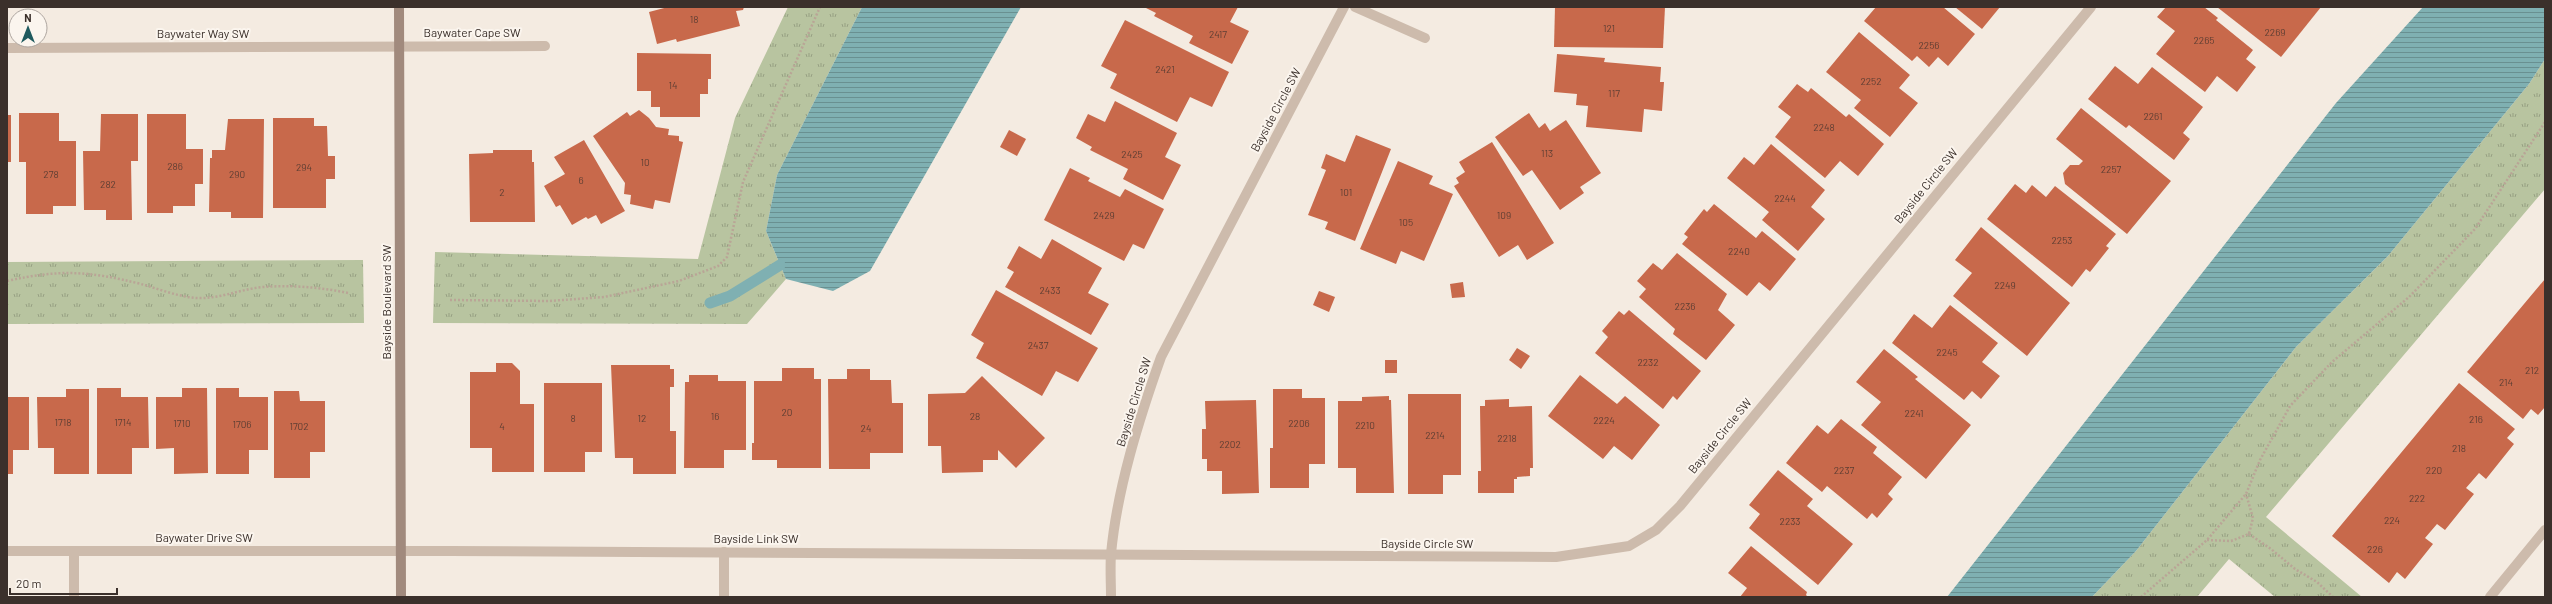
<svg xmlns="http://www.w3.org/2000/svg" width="2552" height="604" viewBox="0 0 2552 604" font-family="Barlow,sans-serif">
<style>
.grass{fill:url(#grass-tufts)}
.water{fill:url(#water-rules)}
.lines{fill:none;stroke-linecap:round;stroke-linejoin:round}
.stream{stroke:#7fb0b2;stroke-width:11}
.building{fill:#c8694b}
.path{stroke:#b9a596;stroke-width:2.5;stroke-dasharray:2 2;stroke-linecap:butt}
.street{stroke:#cdbbac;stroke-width:10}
.secondary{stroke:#a18a7d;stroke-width:10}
.labels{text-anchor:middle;stroke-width:4;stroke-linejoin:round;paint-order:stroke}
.number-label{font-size:10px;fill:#5e3e33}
.street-label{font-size:12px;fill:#3b302b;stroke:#fbf5ee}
</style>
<defs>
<pattern id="grass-tufts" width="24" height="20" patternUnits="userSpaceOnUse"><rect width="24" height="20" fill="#b8c4a0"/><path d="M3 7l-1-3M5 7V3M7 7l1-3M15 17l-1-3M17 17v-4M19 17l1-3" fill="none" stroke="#97a083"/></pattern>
<pattern id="water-rules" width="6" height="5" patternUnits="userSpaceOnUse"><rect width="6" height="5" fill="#7fb0b2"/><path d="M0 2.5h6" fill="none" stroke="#699091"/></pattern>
</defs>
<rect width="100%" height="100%" fill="#f4ebe1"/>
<g class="grass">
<path d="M788,7H862L777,175L766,231L786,279L747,324L433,323L435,252L698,259L735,118Z"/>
<path d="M2545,59V189L2266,517L2362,597H2275L2229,559L2197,597H2092L2136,551L2296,347L2388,256L2529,84Z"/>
<path d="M363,260L364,323L7,324V262Z"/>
</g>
<g class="water">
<path d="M862,7H1021L870,271L833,291L786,279L766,231L777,175Z"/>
<path d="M2423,7H2545V59L2529,84L2388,256L2296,347L2136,551L2092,597H1947L2336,103Z"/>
</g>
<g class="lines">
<path class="stream" d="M710,303L730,296L780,265"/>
</g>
<g class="building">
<path d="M668,7H744L743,10L736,11L740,26L677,42L676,39L657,44L649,12Z"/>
<path d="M1144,7H1238L1230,22L1249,31L1232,64L1189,43L1193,36L1154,16L1156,13Z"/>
<path d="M1555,7H1665L1663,48L1554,47Z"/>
<path d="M1876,7H1943L1975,34L1948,66L1938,57L1929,67L1917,56L1912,61L1864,21Z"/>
<path d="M1955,7H2000L1982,29Z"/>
<path d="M2166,7H2204L2218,18L2216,20L2253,50L2246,59L2256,67L2237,92L2217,76L2205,92L2156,54L2175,31L2157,17Z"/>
<path d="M2217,7H2321L2281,57Z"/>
<path d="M1125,20L1229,72L1212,107L1190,97L1177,122L1110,88L1117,74L1101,66Z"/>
<path d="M1859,32L1910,75L1899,88L1918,103L1890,137L1854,108L1861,100L1826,72Z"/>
<path d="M637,53L711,54V79H708V94H700V117H660V107H651V91H637Z"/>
<path d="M1557,54L1605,58L1604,62L1661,67L1660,82H1664L1662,111L1644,109L1642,132L1586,127L1588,106L1576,105L1577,94L1554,92Z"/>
<path d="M2115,66L2138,84L2152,67L2203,107L2183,133L2190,139L2174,160L2129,125L2126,128L2088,99Z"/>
<path d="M1797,84L1808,92L1811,88L1846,117L1849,114L1884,144L1858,176L1840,161L1825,178L1775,137L1791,117L1778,107Z"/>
<path d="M1115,101L1177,133L1165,157L1181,165L1163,200L1123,179L1128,169L1090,150L1092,147L1076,138L1088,114L1105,122Z"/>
<path d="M2081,108L2171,181L2127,234L2065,184L2063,173L2070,165H2079L2083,161L2056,139Z"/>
<path d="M639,110L649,118L656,127L669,129L668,135L679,136V141L683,142L670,203L655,200L653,209L630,204L631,195L624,194L625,183L593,136L627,112L630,116Z"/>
<path d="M19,113H59V141H76V206H53V214H26V162H19Z"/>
<path d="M1529,113L1539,128L1545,123L1550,131L1566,120L1601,173L1580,187L1584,193L1560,210L1532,170L1523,176L1495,137Z"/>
<path d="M101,114H138V161H131L132,220H106V210H84L83,151H100Z"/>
<path d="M147,114H186V149H203V184H195V206H173V213H147Z"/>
<rect x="7" y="115" width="4" height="47"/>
<path d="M273,118H314V126H327L328,156H335V179H326V208H273Z"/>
<path d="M228,119H264L263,218H231V212H209L210,158H212V150H225Z"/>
<path d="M1009,130L1026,139L1017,156L1000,147Z"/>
<path d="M1356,135L1391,149L1355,241L1325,229L1328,222L1308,215L1326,170L1321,168L1326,154L1345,162Z"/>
<path d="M584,140L625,211L601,224L596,215L588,219L586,217L572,225L560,205L556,207L544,186L565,174L554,157Z"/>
<path d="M1492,142L1554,243L1527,260L1518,245L1499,257L1454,186L1459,183L1456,178L1465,172L1459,162Z"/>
<path d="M1771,144L1825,190L1811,207L1825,219L1798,251L1762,220L1769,212L1727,178L1744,157L1754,165Z"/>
<path d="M493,150H532V162H534L535,222H470L469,154L493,153Z"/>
<path d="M1398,161L1433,176L1429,184L1453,194L1424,261L1401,251L1396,264L1360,249Z"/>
<path d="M1070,168L1090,178L1088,181L1120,197L1125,189L1164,209L1144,249L1133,244L1124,261L1044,220Z"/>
<path d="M2015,184L2026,193L2032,185L2046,197L2055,186L2116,234L2106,246L2109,248L2090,272L2086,269L2072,287L1987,219Z"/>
<path d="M1714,204L1756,238L1762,231L1796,259L1770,291L1759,282L1747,296L1682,244L1688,237L1684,234L1704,209L1707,212Z"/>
<path d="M1981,227L2070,303L2027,356L1953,296L1972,273L1955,260Z"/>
<path d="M1052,239L1102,268L1088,293L1109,304L1091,335L1005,287L1014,272L1007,268L1019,246L1041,259Z"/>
<path d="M1677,253L1727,294L1718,310L1735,325L1706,360L1673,334L1675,329L1639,297L1646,289L1637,281L1653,263L1662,270Z"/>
<path d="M2545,279V407L2538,415L2531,409L2523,419L2467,372Z"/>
<path d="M1463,282L1465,297L1452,298L1450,284Z"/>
<path d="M996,290L1098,348L1078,382L1056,371L1042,396L976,358L984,343L971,335Z"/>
<path d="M1319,291L1335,297L1329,312L1313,305Z"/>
<path d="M1950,305L1998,343L1982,362L2000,376L1981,399L1972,391L1964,400L1892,343L1914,314L1932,328Z"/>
<path d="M1629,310L1701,371L1677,400L1673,396L1663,409L1595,353L1608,337L1602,331L1619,311L1624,315Z"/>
<path d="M1517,348L1530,356L1521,369L1509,360Z"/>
<path d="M1884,349L1918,377L1915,379L1971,425L1926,479L1861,425L1881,402L1856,382Z"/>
<rect x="1385" y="360" width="12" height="13"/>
<path d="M496,363H512L520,371V404H534V472H492V448H470V372H496Z"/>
<path d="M611,365H670V369H674V387H670V431H676V474H633V458H615Z"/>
<path d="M782,368H814V379H821V468H777V460H752V443H754V381H782Z"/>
<path d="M847,369H870V380H891L892,403H903V453H870V469H829L828,379H847Z"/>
<path d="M689,375H718V381H746V450H724V468H684L685,382H689Z"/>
<path d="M1580,375L1617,404L1625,396L1660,425L1632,460L1614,446L1603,459L1548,416Z"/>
<path d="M982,376L1045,438L1016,468L998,450V460H983V472L942,473L941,446H928V394L965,393Z"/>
<path d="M544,383H602V452H585V472H544Z"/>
<path d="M2459,383L2515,429L2507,438L2514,444L2486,479L2479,473L2466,488L2474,494L2445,530L2437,524L2425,538L2433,544L2405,579L2397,572L2389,583L2332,536Z"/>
<path d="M97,388H121V397H148L149,448H132V474H97Z"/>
<path d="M182,388H207L208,473L174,474V448L156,449V397H182Z"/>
<path d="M216,388H239V397H268V450H249V474H216Z"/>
<path d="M66,389H89V474H54V448H38L37,397H66Z"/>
<path d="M1273,389H1302V398H1325V464H1309V488H1270V448H1273Z"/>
<path d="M274,391H299L300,401H325V452H310V478H274Z"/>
<path d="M1408,394H1461V475H1443V494H1408Z"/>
<path d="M1389,396V400H1391L1394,493H1356V468H1338V401H1362V397Z"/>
<path d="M7,397H29V450H13V474H7Z"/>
<path d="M1509,399V407L1532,406L1533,468H1530V476L1517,477V479H1514V493H1478V471H1481L1480,406H1485V400Z"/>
<path d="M1256,400L1259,493L1222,494V471H1207V459H1202V429H1206L1205,401Z"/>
<path d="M1841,419L1877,447L1873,453L1902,477L1888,494L1893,499L1877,518L1872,513L1867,519L1827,486L1822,492L1786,463L1817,425L1828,434Z"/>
<path d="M1778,470L1813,499L1807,506L1853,544L1818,585L1749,528L1760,514L1749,505Z"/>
<path d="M1751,546L1807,592L1806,595L1808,597H1740L1747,588L1728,573Z"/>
</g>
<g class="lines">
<g class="path">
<path d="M7,281C60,269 89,271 141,284C159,289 179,297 197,298C220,299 241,289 263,287C291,285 320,287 348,293"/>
<path d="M450,300L549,301L604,297L679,281L718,266L727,257L743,182L820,7"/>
<path d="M2249,534L2271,549L2295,569L2317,582L2333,597"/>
<path d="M2207,540L2231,541L2249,534L2253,518L2246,494"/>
<path d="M2141,597L2207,540L2246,494L2260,460L2290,406L2332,362L2409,297L2475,229L2545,122"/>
</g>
<g class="street">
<path d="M1355,7L1425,38"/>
<path d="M7,48L545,46"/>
<path d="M7,551H449L1556,557L1629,546L1656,530L1680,506L2091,7"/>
<path d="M74,597V551"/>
<path d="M724,597V552"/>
<path d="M1111,597C1111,583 1110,568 1111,554C1117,489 1139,419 1161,357L1344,7"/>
<path d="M2490,597L2545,530"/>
</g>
<path class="secondary" d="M399,7L401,597"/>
</g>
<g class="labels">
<g class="number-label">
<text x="694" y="23">18</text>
<text x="1609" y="32">121</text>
<text x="2275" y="36">2269</text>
<text x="1218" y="38">2417</text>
<text x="2204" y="44">2265</text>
<text x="1929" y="49">2256</text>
<text x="1165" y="73">2421</text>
<text x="1871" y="85">2252</text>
<text x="673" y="89">14</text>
<text x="1614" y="97">117</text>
<text x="2153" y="120">2261</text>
<text x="1824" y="131">2248</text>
<text x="1547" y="157">113</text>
<text x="1132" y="158">2425</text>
<text x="645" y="166">10</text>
<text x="175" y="170">286</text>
<text x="304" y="171">294</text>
<text x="2111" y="173">2257</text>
<text x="51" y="178">278</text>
<text x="237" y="178">290</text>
<text x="581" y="184">6</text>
<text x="108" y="188">282</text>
<text x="502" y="196">2</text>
<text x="1346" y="196">101</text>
<text x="1785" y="202">2244</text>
<text x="1104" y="219">2429</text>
<text x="1504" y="219">109</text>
<text x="1406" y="226">105</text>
<text x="2062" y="244">2253</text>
<text x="1739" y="255">2240</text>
<text x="2005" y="289">2249</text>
<text x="1050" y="294">2433</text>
<text x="1685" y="310">2236</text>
<text x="1038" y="349">2437</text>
<text x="1947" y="356">2245</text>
<text x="1648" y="366">2232</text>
<text x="2532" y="374">212</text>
<text x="2506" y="386">214</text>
<text x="787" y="416">20</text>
<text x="1914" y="417">2241</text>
<text x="715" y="420">16</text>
<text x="975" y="420">28</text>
<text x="573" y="422">8</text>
<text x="642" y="422">12</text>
<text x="2476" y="423">216</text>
<text x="1604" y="424">2224</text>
<text x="63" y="426">1718</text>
<text x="123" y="426">1714</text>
<text x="182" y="427">1710</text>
<text x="1299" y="427">2206</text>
<text x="242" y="428">1706</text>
<text x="1365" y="429">2210</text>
<text x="299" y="430">1702</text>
<text x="502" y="430">4</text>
<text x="866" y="432">24</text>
<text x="1435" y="439">2214</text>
<text x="1507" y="442">2218</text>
<text x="1230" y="448">2202</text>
<text x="2459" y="452">218</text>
<text x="1844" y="474">2237</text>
<text x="2434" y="474">220</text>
<text x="2417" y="502">222</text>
<text x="2392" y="524">224</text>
<text x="1790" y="525">2233</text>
<text x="2375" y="553">226</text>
</g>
<g class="street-label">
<text x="472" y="37">Baywater Cape SW</text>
<text x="203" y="38">Baywater Way SW</text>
<text transform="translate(1276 110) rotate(-62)" y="4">Bayside Circle SW</text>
<text transform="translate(1926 186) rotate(-51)" y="4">Bayside Circle SW</text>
<text transform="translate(387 302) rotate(-90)" y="4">Bayside Boulevard SW</text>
<text transform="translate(1134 402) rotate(-73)" y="4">Bayside Circle SW</text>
<text transform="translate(1720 436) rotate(-51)" y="4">Bayside Circle SW</text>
<text x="204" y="542">Baywater Drive SW</text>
<text x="756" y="543">Bayside Link SW</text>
<text x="1427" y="548">Bayside Circle SW</text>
</g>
</g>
<rect width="2552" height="604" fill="none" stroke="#3b302b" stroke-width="16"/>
<g transform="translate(28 28)"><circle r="19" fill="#fbf5ee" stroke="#aea6a0"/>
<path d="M0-3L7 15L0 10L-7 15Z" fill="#1f5a5e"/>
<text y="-6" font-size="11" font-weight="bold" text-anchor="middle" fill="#3b302b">N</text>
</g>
<path d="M10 588v6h107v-6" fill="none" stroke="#3b302b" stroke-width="2"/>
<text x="16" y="588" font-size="12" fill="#3b302b" stroke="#fbf5ee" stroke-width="3" paint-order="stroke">20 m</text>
</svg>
